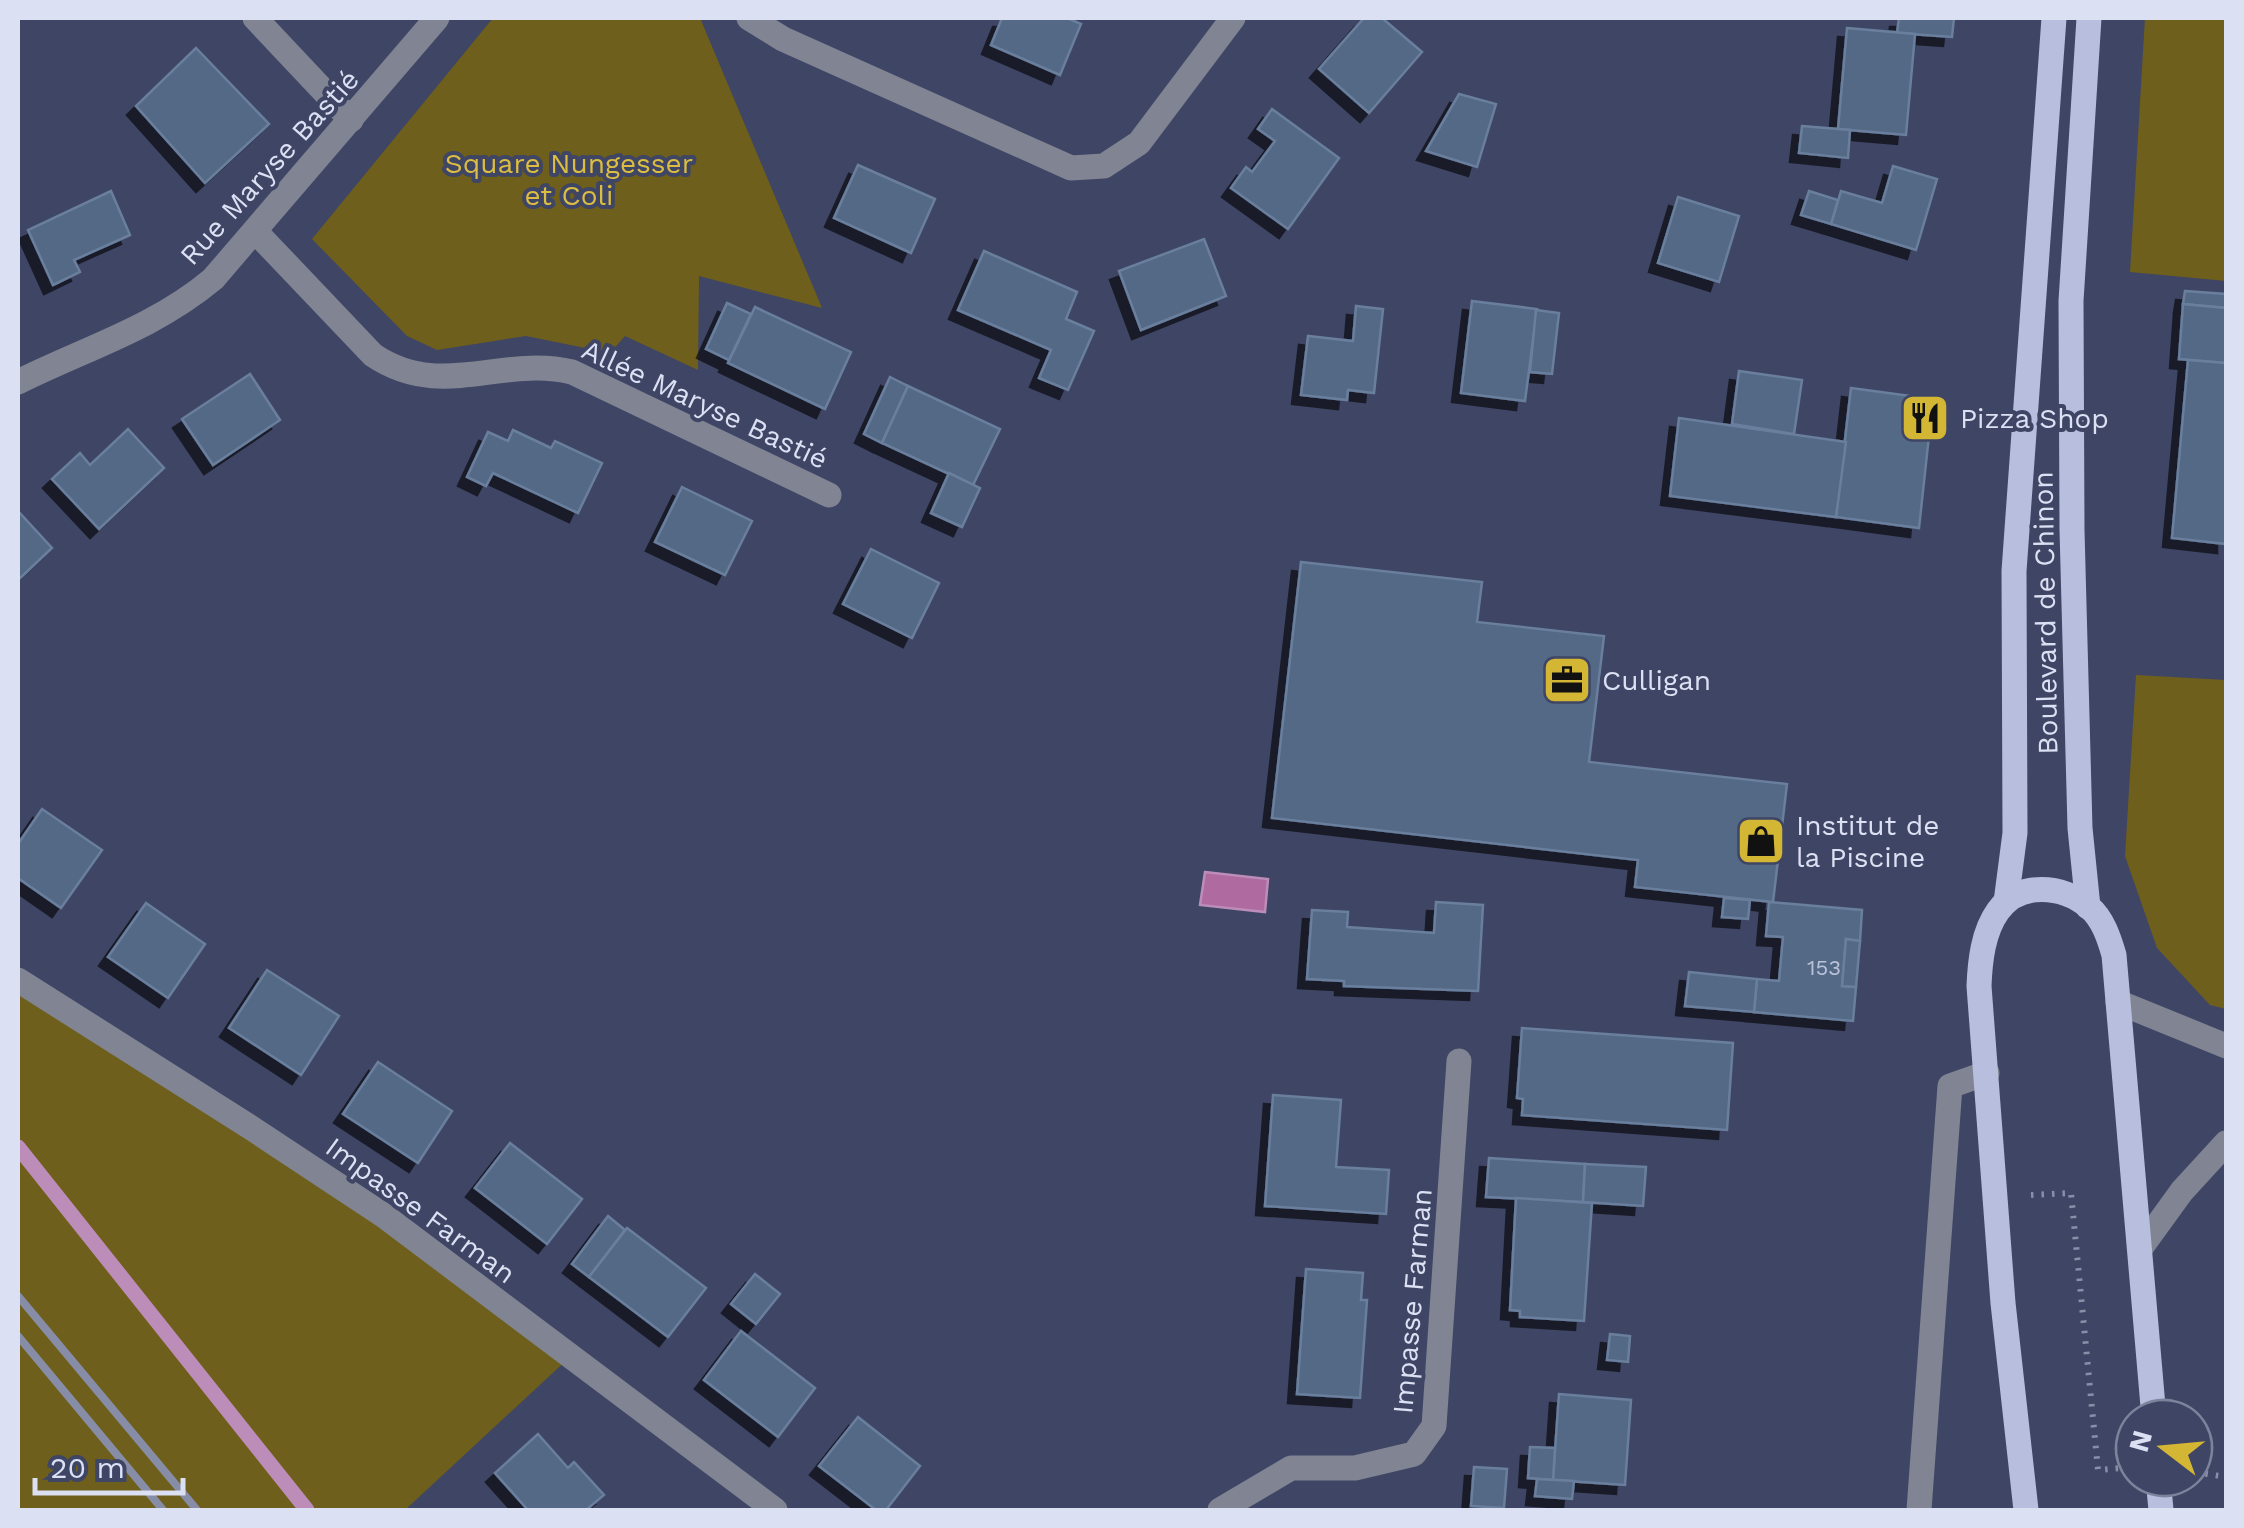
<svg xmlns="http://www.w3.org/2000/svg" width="2244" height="1528" viewBox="0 0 2244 1528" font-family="'Work Sans',sans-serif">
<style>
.green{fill:#6f5f1c}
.water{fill:#af6aa0;stroke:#bc8db9;stroke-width:2.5}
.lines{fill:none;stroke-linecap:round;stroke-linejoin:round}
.stream{stroke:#bc8db9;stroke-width:15}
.building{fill:#536985;stroke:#697f9d;stroke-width:2.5;filter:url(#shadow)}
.path{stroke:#898fa8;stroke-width:6;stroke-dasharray:2.5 8;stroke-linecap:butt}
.minor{stroke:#808493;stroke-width:25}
.major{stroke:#b7bede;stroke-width:25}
.rail{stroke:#888da7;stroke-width:8}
.labels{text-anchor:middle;stroke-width:8;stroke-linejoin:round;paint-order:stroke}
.number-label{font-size:22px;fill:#b9c2d8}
.park-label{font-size:28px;fill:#dabd41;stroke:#3f4564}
.street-label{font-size:28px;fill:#dbe0f3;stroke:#3f4564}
.poi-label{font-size:28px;fill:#dbe0f3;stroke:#3f4564;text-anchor:start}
</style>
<defs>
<filter id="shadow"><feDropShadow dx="-9" dy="9" stdDeviation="0" flood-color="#0009"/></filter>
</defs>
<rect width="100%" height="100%" fill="#3f4564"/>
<g class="green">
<path d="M493,18H700L822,308L699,276L698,370L625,336L610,353L526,336L437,350L407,336L312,239Z"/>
<path d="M2145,18H2226V281L2130,272Z"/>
<path d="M2136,675L2226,680V1009L2210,1005L2157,948L2125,856Z"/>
<path d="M18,978L571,1356L405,1510H18Z"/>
</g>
<path class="water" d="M1205,872L1268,879L1265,912L1200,905Z"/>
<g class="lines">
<path class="stream" d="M18,1147L307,1510"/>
</g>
<g class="building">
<path d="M1002,18H1067L1081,24L1060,75L991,45Z"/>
<path d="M1364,18H1382L1422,52L1369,113L1319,69Z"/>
<path d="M1899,18H1954L1952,37L1897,33Z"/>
<path d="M1847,28L1915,34L1906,135L1838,129Z"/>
<path d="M196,48L269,124L205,183L136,106Z"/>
<path d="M1459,94L1496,104L1477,167L1426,151Z"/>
<path d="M1272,109L1339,158L1288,229L1231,188L1246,167L1252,172L1275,141L1258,129Z"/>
<path d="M1802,126L1850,130L1848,158L1799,153Z"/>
<path d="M858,165L935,199L911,253L834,218Z"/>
<path d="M1893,166L1937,179L1916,250L1831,224L1841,191L1882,203Z"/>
<path d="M111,191L130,235L74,260L80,272L53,285L28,230Z"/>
<path d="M1809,191L1838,200L1831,224L1801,215Z"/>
<path d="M1678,197L1739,216L1719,282L1658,263Z"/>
<path d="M1204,239L1226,296L1141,330L1119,271Z"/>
<path d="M984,251L1077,292L1066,319L1094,331L1068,390L1039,378L1051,350L958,310Z"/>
<path d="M2185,291L2226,294V308L2183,304Z"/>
<path d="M1472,301L1537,309L1525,401L1461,393Z"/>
<path d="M727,303L751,314L729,360L706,349Z"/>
<path d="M2183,304L2226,308V363L2179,359Z"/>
<path d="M1356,306L1383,309L1374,393L1348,390L1347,400L1301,395L1308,336L1353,341Z"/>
<path d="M755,307L851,352L825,409L728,363Z"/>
<path d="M1536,310L1559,313L1552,374L1530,372Z"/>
<path d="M2188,360L2226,363V544L2172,538Z"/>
<path d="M1739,371L1802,380L1794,434L1732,424Z"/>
<path d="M250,374L280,420L213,465L182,419Z"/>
<path d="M890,377L908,386L882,443L864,434Z"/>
<path d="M908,386L1000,429L973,485L882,443Z"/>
<path d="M1851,388L1933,399L1919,528L1836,517Z"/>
<path d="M1679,418L1846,442L1836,517L1670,496Z"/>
<path d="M128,429L164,468L99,529L52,479L80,453L90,465Z"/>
<path d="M513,430L551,448L555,441L602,463L578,513L493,473L486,486L467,477L488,432L508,441Z"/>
<path d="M949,473L980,488L962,527L931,513Z"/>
<path d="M682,487L752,521L725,575L655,542Z"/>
<path d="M18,511L52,548L18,580Z"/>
<path d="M871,549L939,583L912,638L843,604Z"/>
<path d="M1301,562L1482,582L1477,622L1604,636L1589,762L1787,784L1773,902L1635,887L1638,860L1272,818Z"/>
<path d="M42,809L102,850L61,908L18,878V844Z"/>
<path d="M1724,898L1750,900L1748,919L1722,917Z"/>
<path d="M1436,902L1483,905L1478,991L1344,986V981L1307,979L1312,910L1348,912L1347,927L1434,933Z"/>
<path d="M1769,902L1862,910L1860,941L1846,939L1842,986L1856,987L1853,1021L1754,1012L1757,979L1779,981L1783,937L1766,936Z"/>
<path d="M146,903L205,944L168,998L108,957Z"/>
<path d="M1846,939L1860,941L1856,987L1842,986Z"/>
<path d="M267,970L339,1016L301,1075L229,1028Z"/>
<path d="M1689,972L1757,979L1754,1012L1685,1006Z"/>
<path d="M1522,1028L1733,1043L1727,1130L1522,1115L1523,1099L1517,1098Z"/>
<path d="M378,1062L452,1111L418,1163L343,1114Z"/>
<path d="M1273,1095L1341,1100L1336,1167L1389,1170L1386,1214L1265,1206Z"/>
<path d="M510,1143L582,1199L547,1244L475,1188Z"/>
<path d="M1489,1158L1585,1164L1583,1202L1486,1197Z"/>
<path d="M1585,1164L1646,1167L1643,1206L1583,1202Z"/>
<path d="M1516,1198L1592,1203L1584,1321L1520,1317V1311L1510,1310Z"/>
<path d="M608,1216L625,1230L589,1277L572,1264Z"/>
<path d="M627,1228L706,1288L668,1337L589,1277Z"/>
<path d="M1306,1269L1363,1273L1361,1300H1367L1360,1398L1297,1394Z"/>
<path d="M755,1274L780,1294L756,1324L731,1304Z"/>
<path d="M741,1331L815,1388L778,1437L704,1380Z"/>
<path d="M1610,1334L1630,1336L1628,1362L1607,1360Z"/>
<path d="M1559,1394L1631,1400L1625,1485L1553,1480Z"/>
<path d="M858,1417L920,1466L886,1510H876L819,1466Z"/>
<path d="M538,1434L568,1468L574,1462L604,1495L586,1510H528L495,1473Z"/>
<path d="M1530,1447L1555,1448L1553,1480L1528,1478Z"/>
<path d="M1474,1467L1507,1469L1504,1508L1471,1506Z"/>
<path d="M1537,1479L1574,1481L1572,1499L1535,1496Z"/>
</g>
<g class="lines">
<g class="path">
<path d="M2031,1195L2071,1193L2098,1470L2122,1468"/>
<path d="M2195,1472L2226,1477"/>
</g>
<g class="minor">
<path d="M255,18L351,120"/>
<path d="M749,18L783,39L1071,168L1104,166L1139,143L1233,18"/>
<path d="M255,231L373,355C441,401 501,355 572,372L829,495"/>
<path d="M18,382C86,348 153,329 213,279L437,18"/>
<path d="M18,980L253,1129L383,1215L775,1510"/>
<path d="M2118,1002L2226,1046"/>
<path d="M2140,1249L2182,1191L2226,1143"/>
<path d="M1220,1510L1291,1468H1355L1414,1454L1434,1426L1459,1061"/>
<path d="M1919,1510L1950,1086L1987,1073"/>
</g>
<g class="major">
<path d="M2006,902L2015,833L2014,571L2054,18"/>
<path d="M2088,907L2080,828L2072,530L2071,301L2089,18"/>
<path d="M2158,1478L2161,1510"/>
<path d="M2026,1510L2003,1303L1979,986C1980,961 1983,932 1998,911C2019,881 2063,885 2089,907C2103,919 2109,938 2114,955L2154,1418"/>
</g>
<g class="rail">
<path d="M18,1296L197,1510"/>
<path d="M18,1336L163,1510"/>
</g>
</g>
<defs>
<g id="restaurant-square" transform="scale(2.5)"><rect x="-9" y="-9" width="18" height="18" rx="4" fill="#d4b635" stroke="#3f4564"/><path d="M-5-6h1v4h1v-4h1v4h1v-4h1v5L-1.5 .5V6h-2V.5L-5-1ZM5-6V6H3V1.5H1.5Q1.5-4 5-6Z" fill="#111"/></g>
<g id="office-square" transform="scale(2.5)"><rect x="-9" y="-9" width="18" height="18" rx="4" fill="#d4b635" stroke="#3f4564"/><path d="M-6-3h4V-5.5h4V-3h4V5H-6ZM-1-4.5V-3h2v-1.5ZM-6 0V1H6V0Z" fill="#111"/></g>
<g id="shop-square" transform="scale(2.5)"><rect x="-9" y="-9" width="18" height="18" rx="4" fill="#d4b635" stroke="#3f4564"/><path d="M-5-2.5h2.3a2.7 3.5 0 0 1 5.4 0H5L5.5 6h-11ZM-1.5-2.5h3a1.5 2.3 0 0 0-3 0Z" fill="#111"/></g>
</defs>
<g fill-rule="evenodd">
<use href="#restaurant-square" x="1925" y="418"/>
<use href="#office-square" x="1567" y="680"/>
<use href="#shop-square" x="1761" y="841"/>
</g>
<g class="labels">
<g class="number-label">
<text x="1824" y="975">153</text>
</g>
<g class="park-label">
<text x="569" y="173">Square Nungesser<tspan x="569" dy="32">et Coli</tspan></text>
</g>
<g class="street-label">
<text transform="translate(269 167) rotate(-48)" y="10">Rue Maryse Bastié</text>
<text transform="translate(705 404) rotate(25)" y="10">Allée Maryse Bastié</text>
<text transform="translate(2045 613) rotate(-91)" y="10">Boulevard de Chinon</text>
<text transform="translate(421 1210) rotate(36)" y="10">Impasse Farman</text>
<text transform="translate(1412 1301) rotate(-85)" y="10">Impasse Farman</text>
</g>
<g class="poi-label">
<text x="1960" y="428">Pizza Shop</text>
<text x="1602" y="690">Culligan</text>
<text x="1796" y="835">Institut de<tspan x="1796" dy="32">la Piscine</tspan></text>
</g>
</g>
<rect width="2244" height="1528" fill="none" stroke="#dbe0f3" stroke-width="40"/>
<g transform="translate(2164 1448) rotate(286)"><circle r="48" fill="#3f4564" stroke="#7d839d" stroke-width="2.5"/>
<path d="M0-8L18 38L0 25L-18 38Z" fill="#d4b635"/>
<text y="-15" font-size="28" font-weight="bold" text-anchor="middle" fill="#dbe0f3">N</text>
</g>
<path d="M35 1478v15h148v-15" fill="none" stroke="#dbe0f3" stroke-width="5"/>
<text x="50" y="1478" font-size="30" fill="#dbe0f3" stroke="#3f4564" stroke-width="8" paint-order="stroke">20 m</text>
</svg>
